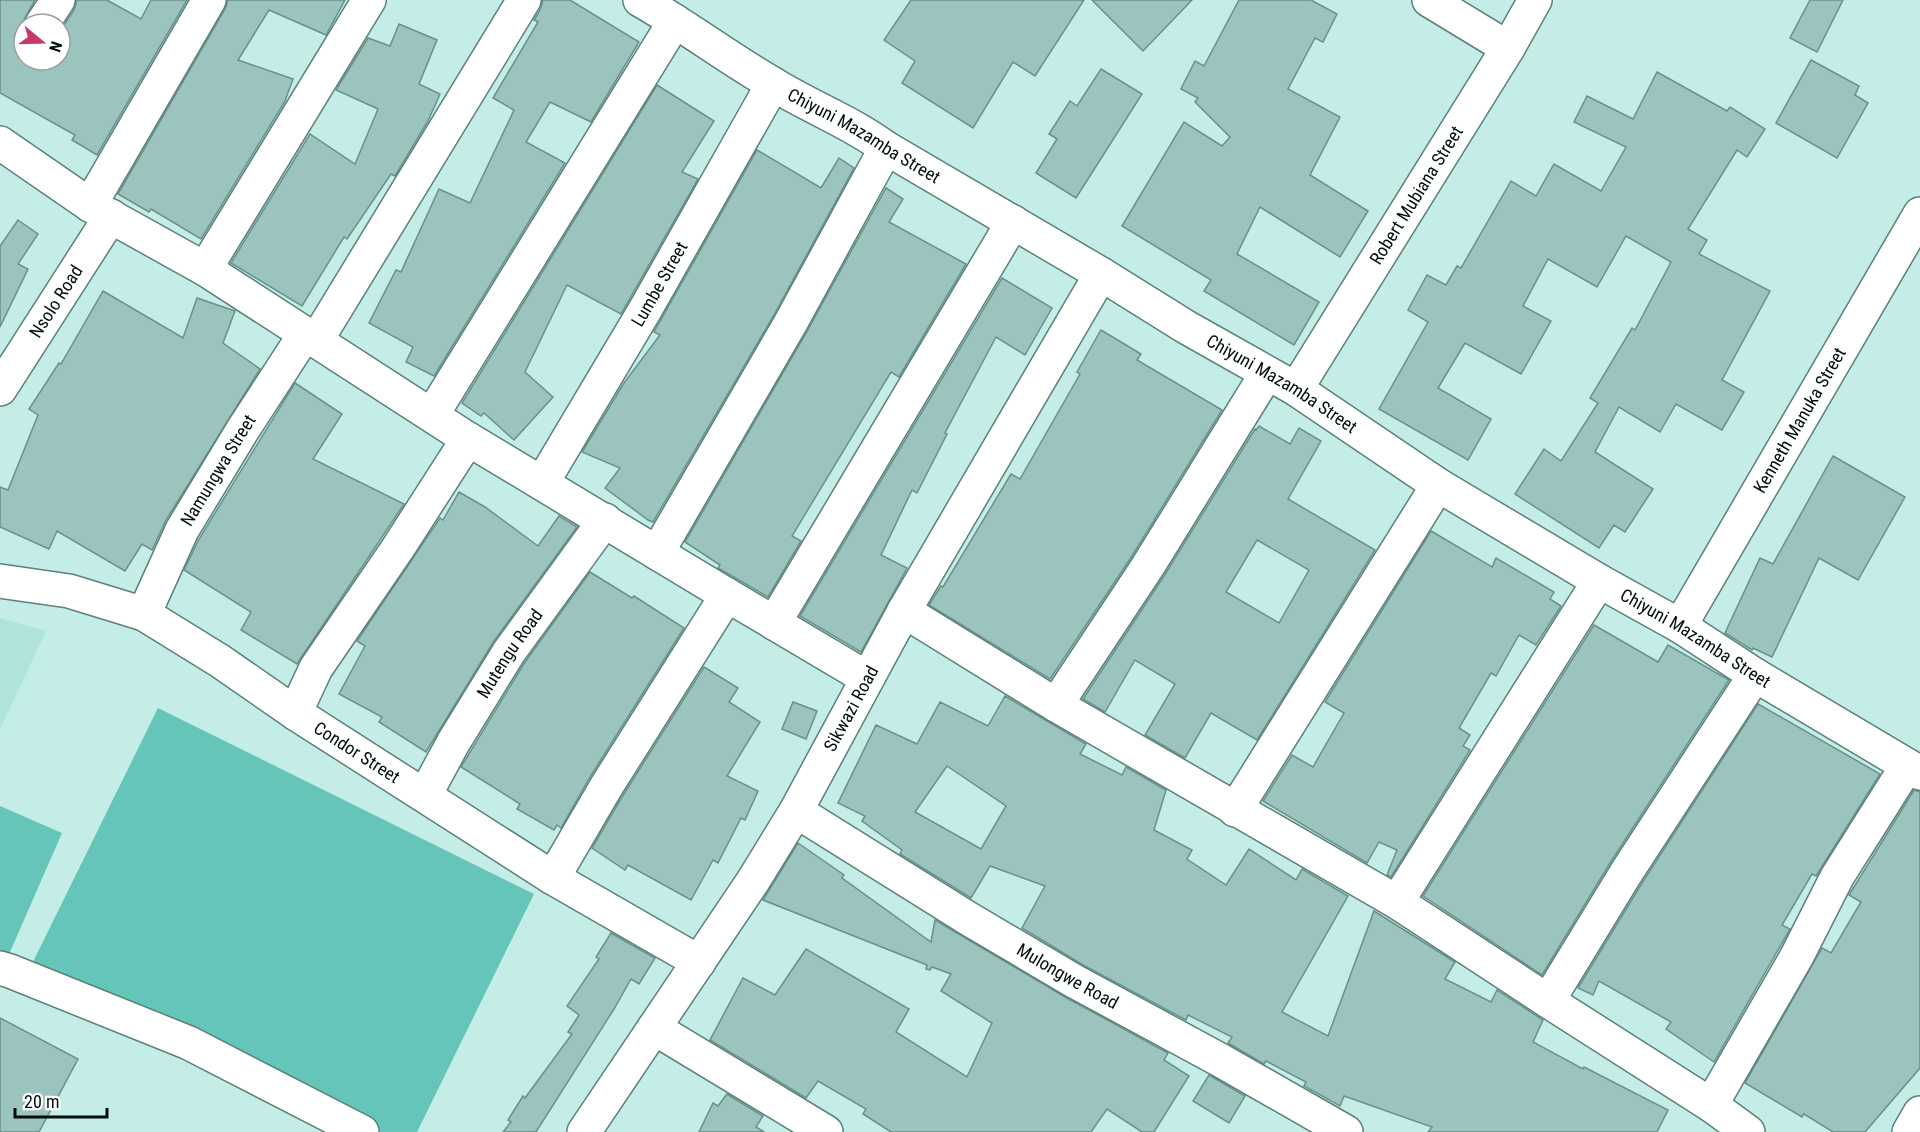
<svg xmlns="http://www.w3.org/2000/svg" width="1920" height="1132" viewBox="0 0 1920 1132" font-family="'Roboto Condensed',sans-serif">
<style>
.built{fill:#afe3db}
.pitch{fill:#64c5b8}
.building{fill:#9bc4be;stroke:#69918a;stroke-width:1.5;fill-rule:evenodd}
.lines{fill:none;stroke-linecap:round;stroke-linejoin:round}
.street-casing{stroke:#5a817b;stroke-width:36}
.street{stroke:#fff;stroke-width:33}
.labels{text-anchor:middle;stroke-width:4.5;stroke-linejoin:round;paint-order:stroke}
.street-label{font-size:18px;fill:#020f0d;stroke:#fff}
</style>
<rect width="100%" height="100%" fill="#c3ede6"/>
<path class="built" d="M0,618L46,631L0,729Z"/>
<g class="pitch">
<path d="M158,708L534,894L417,1132H357L29,970Z"/>
<path d="M0,806L62,833L6,961L0,958Z"/>
</g>
<g class="building">
<path d="M0,0H35L23,22L24,60H60V31L74,10L77,0H107L141,19L151,0H187L97,155L72,140L75,135L0,93Z"/>
<path d="M228,0H345L326,35L269,10L238,60L293,79L285,101L201,239L151,209L149,212L118,194L225,9Z"/>
<path d="M543,0H570L639,42L591,122L550,102L526,142L565,163L434,376L406,362L413,347L369,323L396,270L401,272L439,189L470,203L514,110L493,98L538,22L534,20L540,10Z"/>
<path d="M911,0H1084L1035,76L1013,62L973,128L902,83L915,61L884,40Z"/>
<path d="M1092,0H1192L1143,51Z"/>
<path d="M1239,0H1311L1337,14L1323,42L1315,38L1288,89L1340,117L1310,175L1368,211L1340,257L1260,207L1237,254L1319,302L1294,345L1204,291L1211,280L1122,226L1184,122L1222,146L1230,137L1195,102L1198,98L1181,89L1195,61L1204,66Z"/>
<path d="M1810,0H1843L1817,52L1790,38Z"/>
<path d="M399,24L437,40L419,84L440,94L428,121L395,176L391,174L347,239L344,237L302,306L231,263L310,134L355,164L378,109L336,90L368,38L390,46Z"/>
<path d="M1811,60L1859,86L1855,95L1868,103L1837,158L1776,123Z"/>
<path d="M1101,69L1142,94L1076,198L1036,173L1057,139L1049,134L1070,101L1077,106Z"/>
<path d="M1657,72L1727,111L1730,107L1765,129L1747,157L1737,150L1688,229L1707,240L1699,254L1770,291L1722,380L1744,392L1722,430L1676,404L1660,432L1619,407L1595,452L1653,489L1625,532L1614,525L1599,548L1515,494L1544,449L1561,461L1598,403L1590,398L1632,328L1635,330L1671,262L1626,236L1597,287L1548,259L1523,306L1551,321L1521,374L1465,343L1438,388L1491,419L1468,460L1379,409L1428,322L1408,310L1427,275L1446,285L1457,266L1461,268L1511,181L1536,196L1554,164L1601,191L1626,147L1574,122L1587,96L1633,119Z"/>
<path d="M657,85L714,121L682,172L698,179L621,314L567,285L525,372L553,397L514,440L484,413L481,416L462,403Z"/>
<path d="M757,150L821,188L839,158L854,168L774,315L653,522L648,520L605,488L620,468L582,452L624,383L660,335L654,332Z"/>
<path d="M886,188L903,199L889,222L966,264L899,377L891,372L792,536L801,541L768,597L718,568L720,565L685,542L806,333Z"/>
<path d="M18,220L38,234L18,264L28,269L0,327V246Z"/>
<path d="M1002,278L1052,308L1025,355L996,337L945,433L947,434L917,493L912,490L881,555L907,568L861,652L800,616Z"/>
<path d="M103,291L183,338L197,298L235,311L223,343L260,369L166,520L152,550L142,544L125,571L57,531L49,549L0,527V487L8,490L38,415L29,409L59,363L61,364Z"/>
<path d="M1101,330L1141,354L1137,360L1222,410L1132,556L1050,679L929,605L941,586L943,587L1011,474L1020,479L1080,374L1077,372Z"/>
<path d="M295,383L342,414L313,459L404,504L297,664L241,630L251,612L184,570L199,539Z"/>
<path d="M1259,426L1290,444L1299,428L1321,441L1288,499L1375,550L1257,740L1211,713L1185,758L1145,735L1175,684L1135,660L1105,712L1083,699L1164,576L1255,429L1256,430ZM1257,540L1309,570L1279,623L1226,592Z"/>
<path d="M1833,456L1905,497L1858,580L1819,558L1772,657L1753,648L1752,650L1725,633L1760,558L1773,564Z"/>
<path d="M459,492L485,507L538,546L559,516L577,527L494,641L426,752L379,722L382,717L339,694L365,646L357,641L440,518L443,520Z"/>
<path d="M1431,531L1492,567L1496,558L1554,592L1550,599L1561,606L1536,645L1519,635L1496,676L1491,673L1459,728L1470,735L1463,746L1470,750L1391,877L1387,875L1397,850L1379,842L1367,863L1263,801L1292,755L1313,767L1344,713L1325,702Z"/>
<path d="M590,572L632,598L634,596L684,628L590,777L561,828L557,825L554,830L517,809L520,804L461,767L525,662Z"/>
<path d="M1594,625L1658,662L1668,645L1729,680L1610,863L1542,975L1423,896Z"/>
<path d="M704,667L738,688L729,702L760,722L727,776L758,791L745,820L741,818L718,863L713,860L691,900L628,865L625,870L592,848L622,797Z"/>
<path d="M1005,696L1086,744L1080,754L1122,775L1126,767L1166,790L1154,830L1192,850L1187,859L1226,885L1249,849L1296,880L1302,869L1348,896L1282,1012L1328,1036L1374,911L1455,962L1445,979L1491,1002L1497,990L1543,1020L1533,1042L1583,1069L1584,1067L1668,1110L1657,1132H1428L1432,1127L1344,1096L1340,1106L1304,1086L1306,1082L1266,1061L1264,1064L1228,1043L1232,1037L1188,1015L1186,1020L1083,965L1022,928L1045,886L990,866L971,898L900,854L902,850L862,821L865,816L838,803L876,725L917,744L940,702L988,726ZM947,766L1006,806L981,849L915,812Z"/>
<path d="M793,702L817,711L806,739L782,729Z"/>
<path d="M1758,704L1880,774L1816,876L1812,874L1782,925L1790,929L1714,1062L1666,1029L1671,1022L1599,981L1593,995L1578,988L1642,883Z"/>
<path d="M1914,790L1920,792V1068L1865,1132H1833L1804,1114L1802,1117L1745,1083L1822,948L1831,953L1861,902L1849,895Z"/>
<path d="M798,843L844,875L842,878L931,942L935,920L1065,997L1168,1053L1164,1060L1189,1076L1154,1132H1142L1107,1109L1091,1132H891L863,1114L866,1109L818,1081L806,1098L710,1040L743,978L775,995L806,949L909,1009L896,1032L967,1077L992,1023L941,991L951,974L932,967L930,970L926,969L927,965L763,900Z"/>
<path d="M611,933L655,958L639,984L631,979L614,1009L536,1132H503L511,1122L508,1120L523,1096L525,1098L572,1034L568,1032L579,1015L567,1006L599,959L596,957Z"/>
<path d="M0,1018L78,1059L39,1132H0Z"/>
<path d="M1209,1075L1245,1096L1229,1123L1193,1101Z"/>
<path d="M727,1094L763,1116L756,1127L764,1132H699L713,1103L718,1106Z"/>
</g>
<g class="lines">
<g class="street-casing">
<g id="street">
<path id="s1" d="M640,0C686,26 728,58 773,84C810,107 851,122 886,148L1101,274L1186,327L1296,389L1438,485L1599,581L1680,626L1755,675L1920,773"/>
<path d="M1429,0L1508,48"/>
<path d="M42,24L58,0"/>
<path d="M0,143L90,205L205,269L468,439L727,595L867,678"/>
<path d="M90,205L209,0"/>
<path d="M205,269L369,0"/>
<path d="M316,341L524,0"/>
<path id="s2" d="M0,389L111,216"/>
<path id="s3" d="M1296,389L1508,48L1535,0"/>
<path d="M432,415L675,21"/>
<path id="s4" d="M542,483L645,310L773,84"/>
<path d="M657,553L790,324L886,148"/>
<path id="s5" d="M0,581L69,591L144,614L220,661L295,713L553,878L699,962"/>
<path d="M904,611L1056,705L1397,902L1548,1001L1711,1105L1748,1132"/>
<path id="s6" d="M144,614L182,530L242,431L305,334"/>
<path d="M774,623L1013,222"/>
<path id="s7" d="M1680,626L1920,214"/>
<path d="M1056,705L1148,566L1267,373"/>
<path d="M295,713L316,668L398,548L468,439"/>
<path id="s8" d="M425,795L453,743L509,652L605,520"/>
<path d="M1235,810L1438,485"/>
<path id="s9" d="M796,811L969,919L1074,981L1220,1060L1346,1132"/>
<path d="M553,878L606,787L727,595"/>
<path d="M1397,902L1599,581"/>
<path d="M0,968L10,971L189,1043L362,1132"/>
<path d="M1548,1001L1626,873L1755,675"/>
<path d="M654,1028L826,1132"/>
<path d="M1711,1105L1797,956L1837,877L1907,766"/>
<path id="s10" d="M584,1132L753,881L796,811L904,611L1101,274"/>
<path d="M1909,1132L1920,1113"/>
</g>
</g>
<use href="#street" class="street"/>
</g>
<g class="labels">
<g class="street-label">
<text dy="6" stroke="none"><textPath href="#s1" startOffset="262">Chiyuni Mazamba Street</textPath></text>
<text dy="6" stroke="none"><textPath href="#s3" startOffset="228">Robert Mubiana Street</textPath></text>
<text dy="6" stroke="none"><textPath href="#s4" startOffset="231">Lumbe Street</textPath></text>
<text dy="6" stroke="none"><textPath href="#s2" startOffset="104">Nsolo Road</textPath></text>
<text dy="6" stroke="none"><textPath href="#s1" startOffset="748">Chiyuni Mazamba Street</textPath></text>
<text dy="6" stroke="none"><textPath href="#s7" startOffset="238">Kenneth Manuka Street</textPath></text>
<text dy="6" stroke="none"><textPath href="#s6" startOffset="162">Namungwa Street</textPath></text>
<text dy="6" stroke="none"><textPath href="#s1" startOffset="1234">Chiyuni Mazamba Street</textPath></text>
<text dy="6" stroke="none"><textPath href="#s8" startOffset="165">Mutengu Road</textPath></text>
<text dy="6" stroke="none"><textPath href="#s10" startOffset="501">Sikwazi Road</textPath></text>
<text dy="6" stroke="none"><textPath href="#s5" startOffset="402">Condor Street</textPath></text>
<text dy="6" stroke="none"><textPath href="#s9" startOffset="318">Mulongwe Road</textPath></text>
</g>
</g>
<g transform="translate(42 42) rotate(109)"><circle r="28" fill="#ffffff" stroke="#9a9f9e" stroke-width="1.5"/>
<path d="M0-4.5L10 22L0 15L-10 22Z" fill="#c6396a"/>
<text y="-9" font-size="16" font-weight="bold" text-anchor="middle" fill="#020f0d">N</text>
</g>
<path d="M15 1108v9h92v-9" fill="none" stroke="#020f0d" stroke-width="3"/>
<text x="24" y="1108" font-size="18" fill="#020f0d" stroke="#ffffff" stroke-width="4.5" paint-order="stroke">20 m</text>
</svg>
